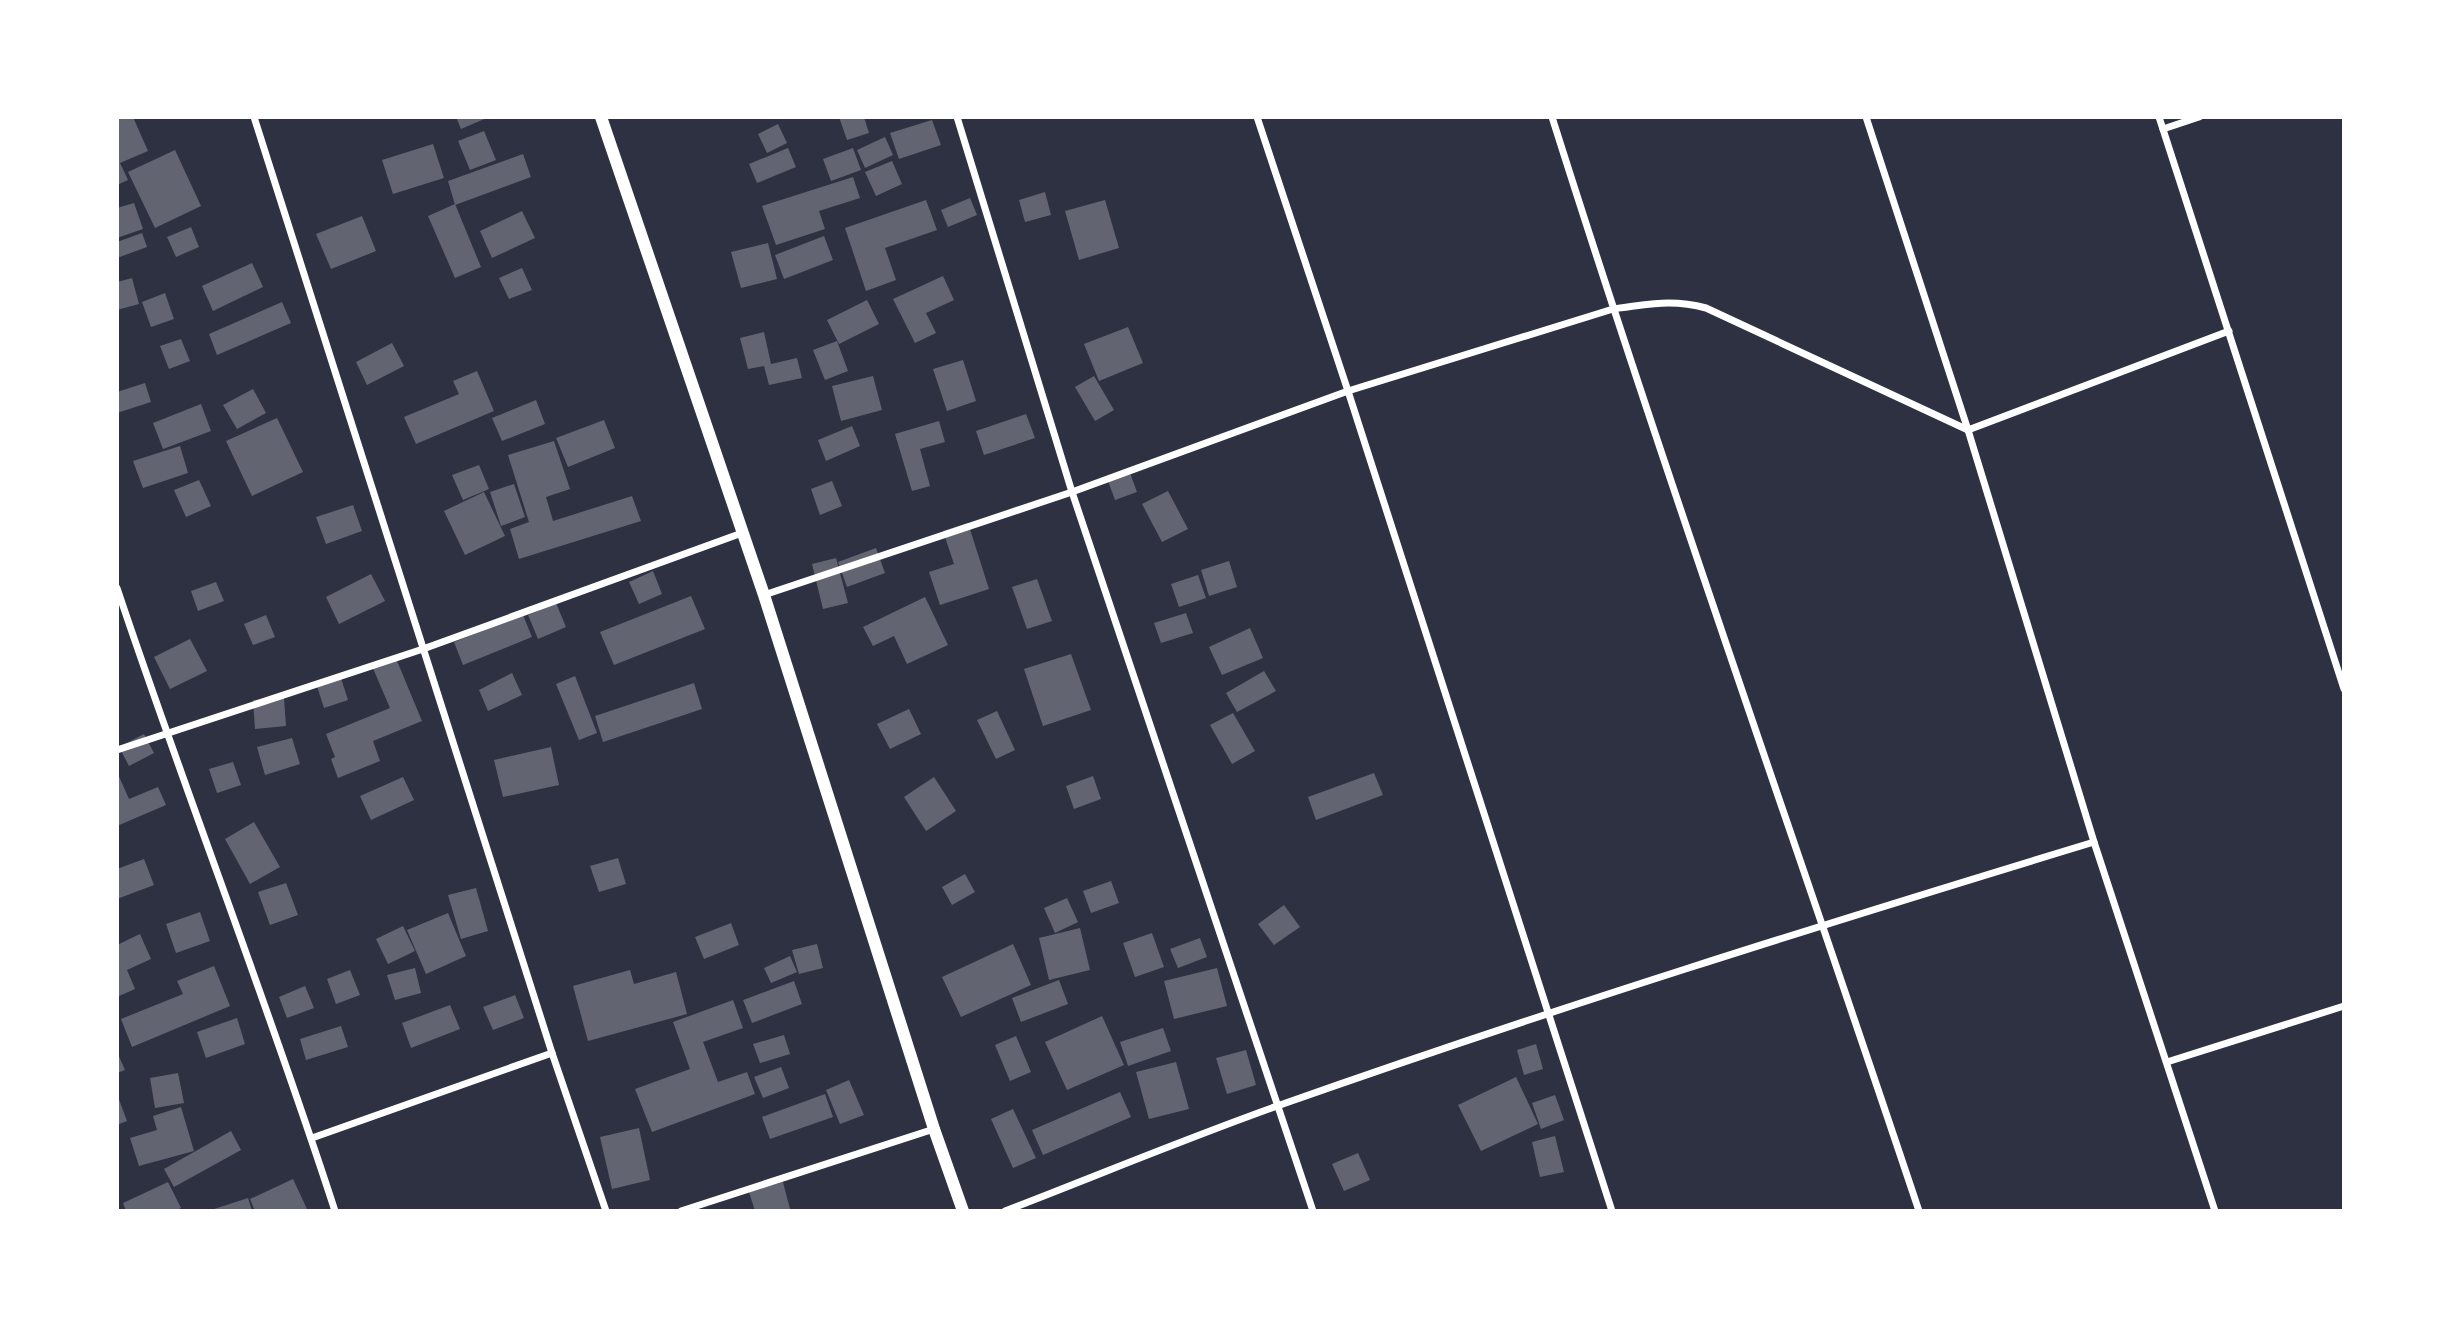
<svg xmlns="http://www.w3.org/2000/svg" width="2461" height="1328" viewBox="0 0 2461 1328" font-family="Roboto,sans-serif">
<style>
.building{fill:#626471}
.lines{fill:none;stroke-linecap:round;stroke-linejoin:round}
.minor{stroke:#fff;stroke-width:7}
.tertiary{stroke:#fff;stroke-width:12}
</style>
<rect width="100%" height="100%" fill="#2d3142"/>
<g class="building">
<path d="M117,117H133L148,151L120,163L128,180L117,185Z"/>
<path d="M456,117H489L461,129Z"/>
<path d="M839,117H864L869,133L847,140Z"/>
<path d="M932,120L941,145L899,159L890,133Z"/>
<path d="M778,124L787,143L767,153L758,134Z"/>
<path d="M484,131L496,160L470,170L458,141Z"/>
<path d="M885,137L893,155L865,168L857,150Z"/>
<path d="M433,144L444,178L393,194L382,160Z"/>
<path d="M788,148L796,167L757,183L749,164Z"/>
<path d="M853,148L861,170L831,181L823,159Z"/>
<path d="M175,150L201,206L155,228L128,172Z"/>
<path d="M523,154L531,177L455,205L448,181Z"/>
<path d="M892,161L902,184L876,196L865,172Z"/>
<path d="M853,177L860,198L819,211L825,229L776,245L762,206Z"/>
<path d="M1045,192L1051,215L1025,222L1019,200Z"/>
<path d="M970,198L977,215L948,227L941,210Z"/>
<path d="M926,200L937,230L885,248L896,280L866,291L845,228Z"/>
<path d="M1105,200L1119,248L1079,260L1065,211Z"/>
<path d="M134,203L143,229L117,238V208Z"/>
<path d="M455,204L481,267L455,278L428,216Z"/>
<path d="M522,211L535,238L492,258L480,231Z"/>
<path d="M362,216L376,251L331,269L316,234Z"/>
<path d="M191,227L199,247L176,257L167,237Z"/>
<path d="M142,233L147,247L117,258V242Z"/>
<path d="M824,236L833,260L784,279L775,255Z"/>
<path d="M768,243L777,279L741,288L731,252Z"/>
<path d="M252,263L263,287L213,311L202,286Z"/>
<path d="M522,268L532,290L509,299L499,278Z"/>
<path d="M943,276L954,300L926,313L936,333L915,343L893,299Z"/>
<path d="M132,278L139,304L117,310V282Z"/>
<path d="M165,293L174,319L151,327L142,302Z"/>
<path d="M867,300L879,324L839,344L827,320Z"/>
<path d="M282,302L291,323L217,355L209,334Z"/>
<path d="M1128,327L1143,363L1099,381L1084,344Z"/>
<path d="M764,332L771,364L797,358L802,378L769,385L764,366L748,369L740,338Z"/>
<path d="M181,339L190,361L169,369L160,346Z"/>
<path d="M837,341L848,371L825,380L813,350Z"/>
<path d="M392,343L404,366L367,385L356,362Z"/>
<path d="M963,360L976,401L947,411L933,369Z"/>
<path d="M477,371L494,411L416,444L404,417L459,394L453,381Z"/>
<path d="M873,376L882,410L841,421L832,386Z"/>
<path d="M1094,376L1114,410L1095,421L1075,387Z"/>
<path d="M145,383L151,402L117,413V392Z"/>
<path d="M253,389L266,413L237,429L223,405Z"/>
<path d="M536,400L545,424L502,441L492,418Z"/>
<path d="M201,404L211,431L163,449L153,423Z"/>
<path d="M1026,414L1035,438L984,455L976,431Z"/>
<path d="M277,418L303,472L252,496L226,441Z"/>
<path d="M604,420L615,448L568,467L556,438Z"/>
<path d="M939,421L945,442L920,449L930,486L912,491L895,434Z"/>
<path d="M852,426L860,446L826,461L818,440Z"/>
<path d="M554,441L570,489L546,497L553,521L632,496L641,521L519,559L510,529L529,522L508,455Z"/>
<path d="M180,446L188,473L143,488L133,461Z"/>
<path d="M479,465L489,489L463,500L452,475Z"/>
<path d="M1130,473L1137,492L1115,500L1108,481Z"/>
<path d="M199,480L211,506L186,517L174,490Z"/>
<path d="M832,481L842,506L820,515L811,489Z"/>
<path d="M514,484L525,517L501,526L490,492Z"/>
<path d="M1168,491L1188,529L1162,542L1142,504Z"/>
<path d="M484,492L505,536L465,555L444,511Z"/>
<path d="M353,505L362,531L326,544L316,517Z"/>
<path d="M968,523L989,589L940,605L929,572L954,564L943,531Z"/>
<path d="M876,548L885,573L847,587L838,562Z"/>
<path d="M836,558L848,603L823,609L812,564Z"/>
<path d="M1229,561L1237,587L1209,596L1201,570Z"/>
<path d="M653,571L662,594L639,604L629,582Z"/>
<path d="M371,574L385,601L339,624L326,597Z"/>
<path d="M1198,575L1206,598L1179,607L1171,584Z"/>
<path d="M1037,579L1052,621L1027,629L1012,587Z"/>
<path d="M216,582L224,601L198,611L191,591Z"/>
<path d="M691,596L705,629L614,665L600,632Z"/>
<path d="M925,597L948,645L907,664L894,636L873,646L863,627Z"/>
<path d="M556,603L566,627L538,639L528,615Z"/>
<path d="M1186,613L1193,633L1161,643L1154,623Z"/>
<path d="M266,615L275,637L253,645L244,624Z"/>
<path d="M523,615L532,637L463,665L454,642Z"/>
<path d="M1250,628L1263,658L1222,675L1209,647Z"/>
<path d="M190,639L207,671L170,689L154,657Z"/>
<path d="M1071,654L1091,710L1043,726L1024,669Z"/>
<path d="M395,656L422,721L373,741L380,761L338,778L331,759L335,757L326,734L390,708L372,666Z"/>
<path d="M1264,671L1276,691L1237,712L1226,693Z"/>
<path d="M512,673L522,695L488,711L479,690Z"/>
<path d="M340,675L348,700L324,708L316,683Z"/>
<path d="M575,676L597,733L579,740L556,684Z"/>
<path d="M694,683L702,709L603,742L595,716Z"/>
<path d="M284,698L286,726L255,729L253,700Z"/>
<path d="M909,709L921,734L890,749L877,724Z"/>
<path d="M997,711L1015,750L996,759L977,720Z"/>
<path d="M1233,713L1255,751L1232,764L1210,725Z"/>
<path d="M144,734L154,753L129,766L119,747Z"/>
<path d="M292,738L300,764L265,775L257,747Z"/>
<path d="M551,747L559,785L503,797L494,760Z"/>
<path d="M233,762L241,785L217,793L209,769Z"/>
<path d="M117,772L129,799L158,787L166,805L117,826Z"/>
<path d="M1374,773L1383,795L1316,820L1308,797Z"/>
<path d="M1093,776L1101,799L1074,809L1066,786Z"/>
<path d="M403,777L414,800L371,820L360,796Z"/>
<path d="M934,777L956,811L926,831L904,797Z"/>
<path d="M254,822L280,867L250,884L225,839Z"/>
<path d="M618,858L626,884L599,892L590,866Z"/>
<path d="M144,859L154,885L117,899V869Z"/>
<path d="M965,874L975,892L952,905L942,887Z"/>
<path d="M1111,881L1119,903L1091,913L1083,891Z"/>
<path d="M286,883L298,915L270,925L258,892Z"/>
<path d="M476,888L488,931L461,939L448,895Z"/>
<path d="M1067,898L1078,922L1055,933L1044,908Z"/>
<path d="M1284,905L1300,927L1274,945L1258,924Z"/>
<path d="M200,912L210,941L176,953L166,924Z"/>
<path d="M448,913L466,956L426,974L407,930Z"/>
<path d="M731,923L739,945L704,959L695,937Z"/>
<path d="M403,926L415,951L388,964L376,939Z"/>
<path d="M1080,928L1090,970L1049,980L1039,938Z"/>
<path d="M1152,933L1164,967L1135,977L1123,943Z"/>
<path d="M140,934L151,959L127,970L135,989L117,997V945Z"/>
<path d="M1200,938L1207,957L1178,968L1170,949Z"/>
<path d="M817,944L823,968L799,974L792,950Z"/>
<path d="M1013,944L1031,985L961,1017L942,977Z"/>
<path d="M790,956L797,972L771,983L764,968Z"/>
<path d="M214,966L230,1006L132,1047L121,1019L183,994L177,981Z"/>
<path d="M415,968L421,993L395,1000L387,975Z"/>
<path d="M1217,968L1227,1006L1174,1019L1164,981Z"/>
<path d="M350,970L360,995L336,1004L327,979Z"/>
<path d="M630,970L634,984L676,972L687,1014L588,1041L573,986Z"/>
<path d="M1059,980L1068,1004L1021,1022L1012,998Z"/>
<path d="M794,981L802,1004L752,1023L743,1000Z"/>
<path d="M305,986L314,1008L287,1018L279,997Z"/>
<path d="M515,995L524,1018L493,1030L483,1007Z"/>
<path d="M733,1000L743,1028L703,1042L718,1082L747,1072L755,1094L652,1132L635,1089L690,1069L673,1022Z"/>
<path d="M450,1005L460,1029L411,1048L402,1023Z"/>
<path d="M1102,1016L1124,1065L1067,1090L1045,1042Z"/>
<path d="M237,1018L245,1044L206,1058L197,1032Z"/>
<path d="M341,1026L348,1047L306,1060L300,1039Z"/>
<path d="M1163,1028L1171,1051L1128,1066L1120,1042Z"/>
<path d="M784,1035L790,1054L760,1063L753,1044Z"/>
<path d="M1016,1036L1031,1072L1010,1081L995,1045Z"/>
<path d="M1536,1044L1543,1069L1524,1075L1517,1050Z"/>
<path d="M1246,1050L1256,1085L1227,1094L1216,1058Z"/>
<path d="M117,1052L125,1070L117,1073Z"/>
<path d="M1176,1062L1189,1109L1149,1119L1136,1072Z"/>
<path d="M781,1067L789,1088L763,1098L754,1077Z"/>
<path d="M178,1073L184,1103L155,1108L150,1078Z"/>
<path d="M1516,1077L1538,1124L1481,1151L1458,1105Z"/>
<path d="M849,1080L864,1115L840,1124L826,1090Z"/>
<path d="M1120,1092L1131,1117L1043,1155L1032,1130Z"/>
<path d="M117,1094L127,1121L117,1125Z"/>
<path d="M825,1094L833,1117L770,1139L762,1117Z"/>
<path d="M1555,1095L1564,1120L1541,1129L1532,1103Z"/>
<path d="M181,1107L194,1151L139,1166L130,1138L157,1130L153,1116Z"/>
<path d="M1013,1109L1036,1158L1013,1168L991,1119Z"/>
<path d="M639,1128L650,1180L612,1189L600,1137Z"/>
<path d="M231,1131L241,1150L174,1187L164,1169Z"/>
<path d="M1555,1136L1564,1172L1540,1177L1532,1142Z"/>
<path d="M1358,1153L1370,1180L1344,1191L1332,1164Z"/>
<path d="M293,1179L307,1209L302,1211H255L250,1199Z"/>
<path d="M168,1182L181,1208L175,1211H126L123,1203Z"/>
<path d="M783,1182L790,1209L755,1211L749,1192Z"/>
<path d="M248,1198L252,1211H211V1210Z"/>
</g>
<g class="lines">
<g class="minor">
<path d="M254,117L552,1053L606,1211"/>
<path d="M957,117L1072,492L1313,1211"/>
<path d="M1257,117L1348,391L1612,1211"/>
<path d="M1552,117C1668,484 1797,846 1919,1211"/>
<path d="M1866,117L1968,430L2094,842L2215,1211"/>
<path d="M2159,117L2344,689"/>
<path d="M2163,129L2199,117"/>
<path d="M117,588C187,797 267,1001 335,1211"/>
<path d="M764,595L1072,492L1348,391L1613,309C1646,304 1673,299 1706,308L1968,430L2229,331"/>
<path d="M117,750L423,649L742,533"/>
<path d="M2167,1062L2344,1006"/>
<path d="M312,1138L552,1053"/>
<path d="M681,1211L934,1129"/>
<path d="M1005,1211C1096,1176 1187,1138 1280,1105C1549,1010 1821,925 2094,842"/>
</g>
<path class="tertiary" d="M601,117L764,595L934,1129L963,1211"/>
</g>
<rect width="2461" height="1328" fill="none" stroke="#ffffff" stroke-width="238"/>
</svg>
